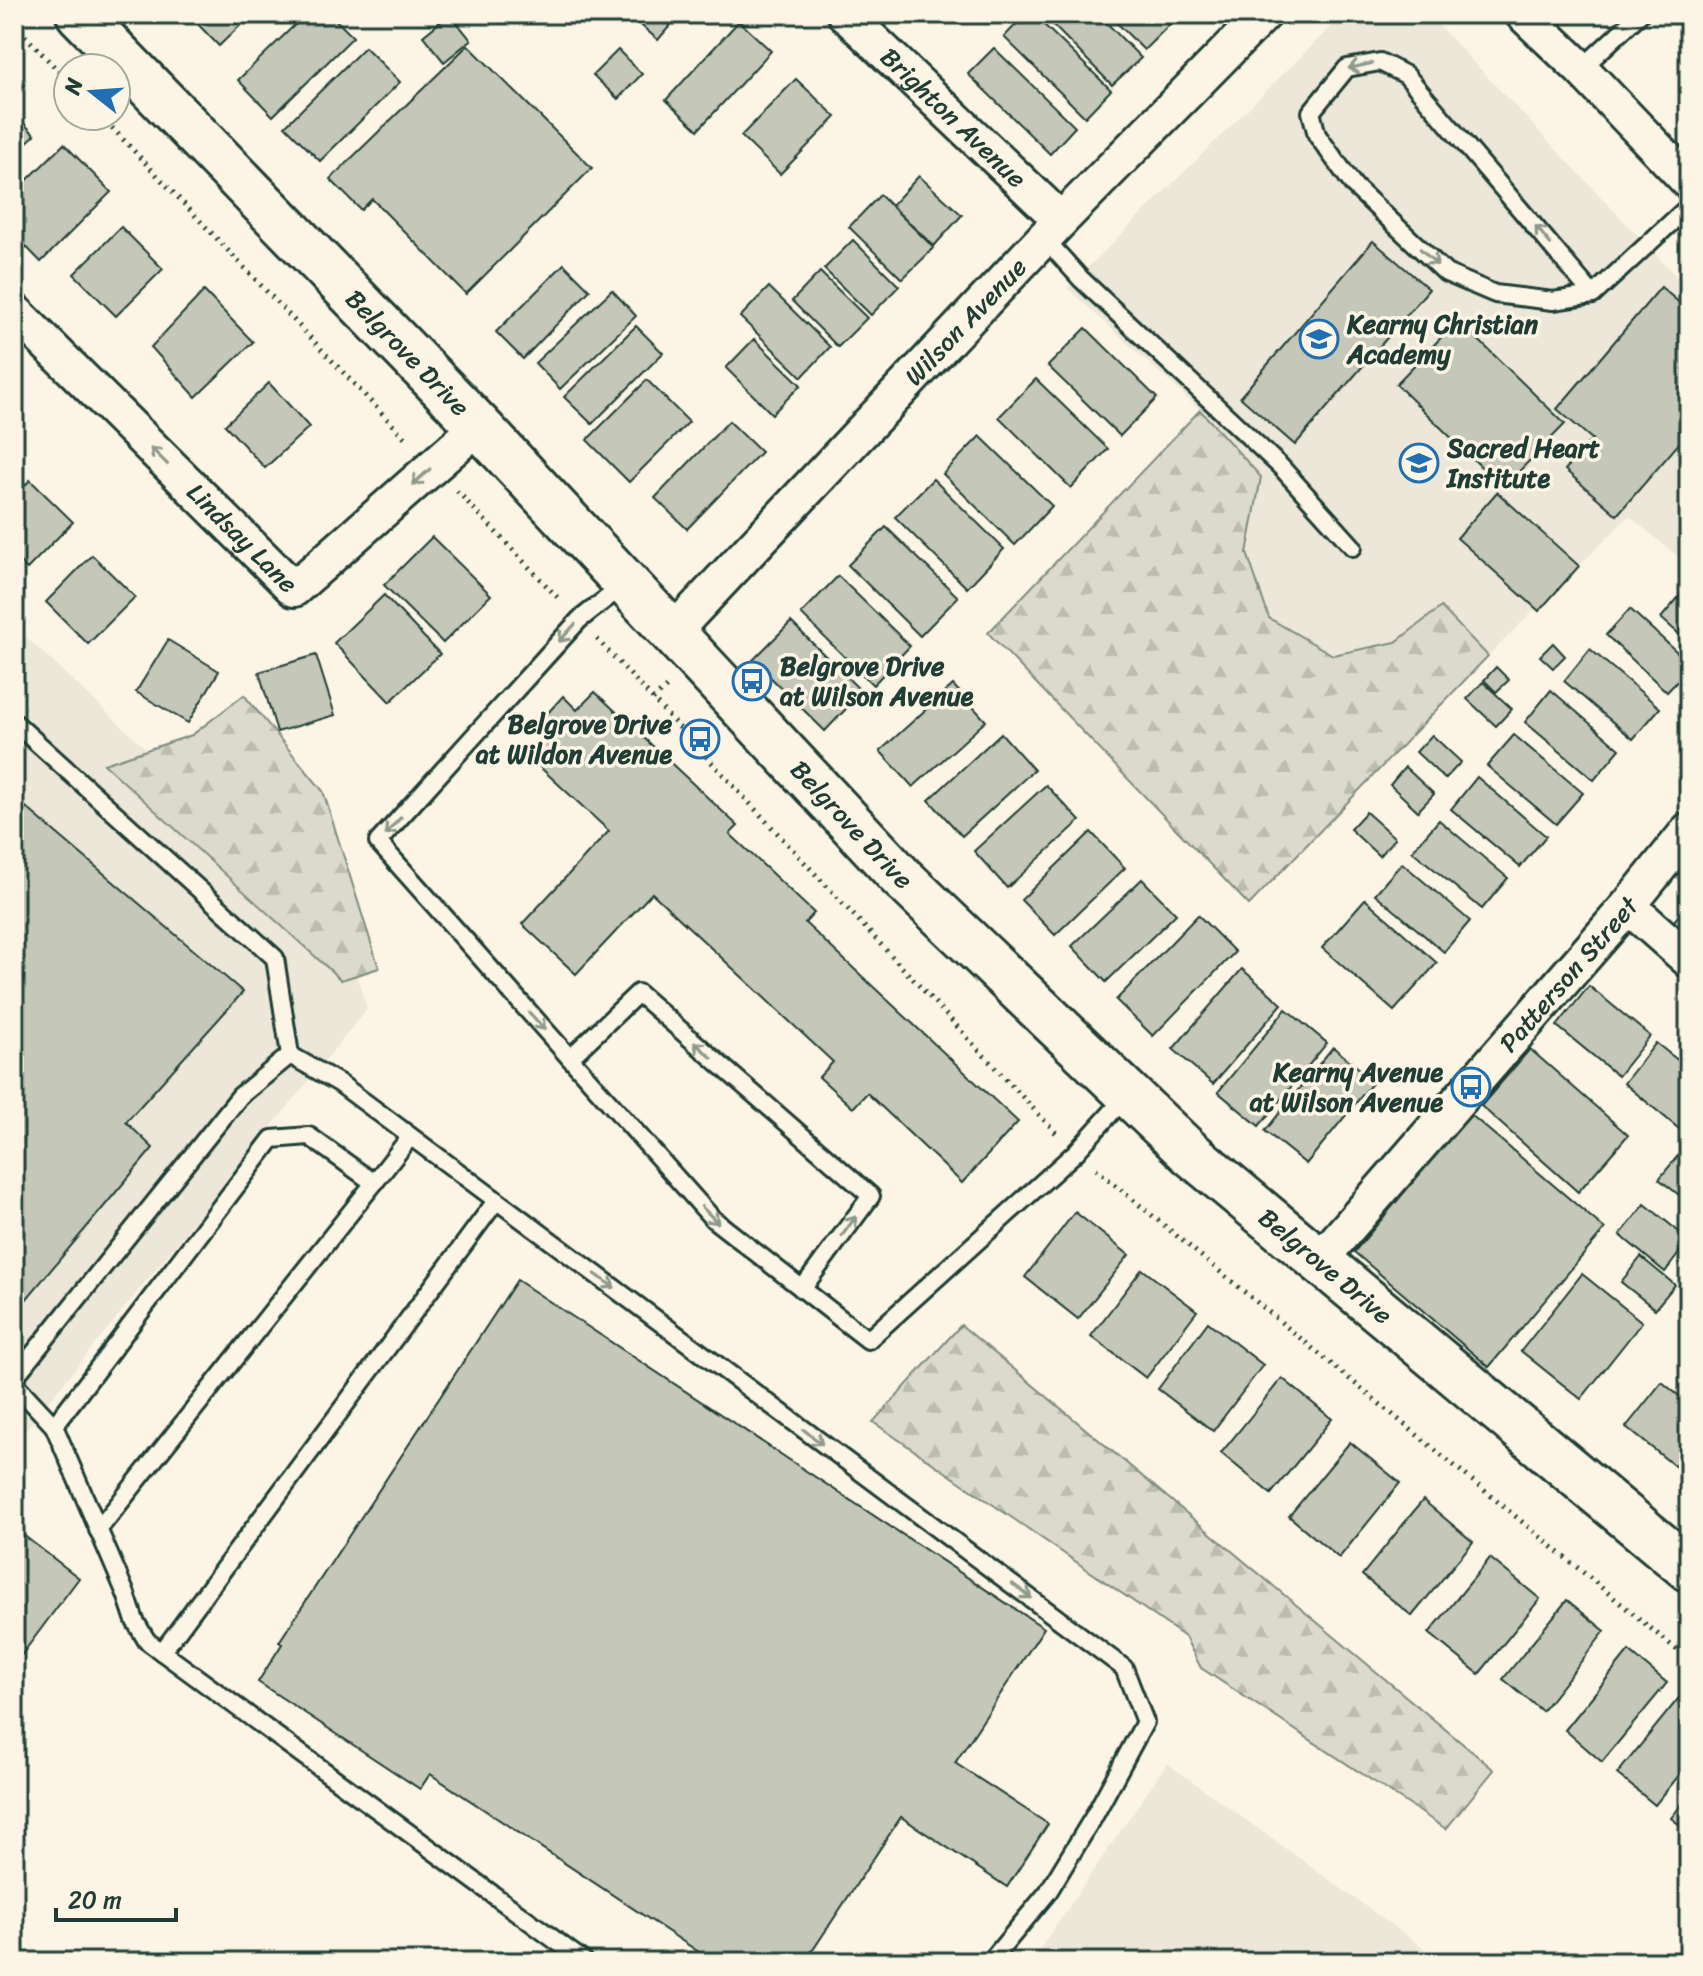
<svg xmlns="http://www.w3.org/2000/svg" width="1703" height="1976" viewBox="0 0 1703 1976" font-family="Sriracha,sans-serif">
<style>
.built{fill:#ece7d8}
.forest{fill:url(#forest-firs);stroke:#7e8c80;stroke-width:2}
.building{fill:#c5c7b9;stroke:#1f3d34;stroke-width:2}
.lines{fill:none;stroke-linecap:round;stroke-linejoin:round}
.lane-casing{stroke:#1f3d34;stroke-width:22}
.street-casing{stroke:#1f3d34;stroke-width:40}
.secondary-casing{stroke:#1f3d34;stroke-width:50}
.path{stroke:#1f3d34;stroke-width:5;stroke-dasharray:2 6;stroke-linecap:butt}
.lane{stroke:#fcf5e5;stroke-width:16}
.street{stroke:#fcf5e5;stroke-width:34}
.secondary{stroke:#fcf5e5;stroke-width:44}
.oneway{stroke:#8e998c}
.labels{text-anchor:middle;stroke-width:7;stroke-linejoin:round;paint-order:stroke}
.street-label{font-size:26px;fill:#1f3d34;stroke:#fcf5e5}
.poi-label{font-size:26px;font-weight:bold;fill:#1f3d34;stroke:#fcf5e5;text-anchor:start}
</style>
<defs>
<pattern id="forest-firs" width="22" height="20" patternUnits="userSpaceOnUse" patternTransform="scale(2)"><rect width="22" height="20" fill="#dcdacc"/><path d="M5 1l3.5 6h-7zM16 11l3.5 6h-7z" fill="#bcbcb0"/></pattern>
</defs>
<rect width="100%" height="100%" fill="#fcf5e5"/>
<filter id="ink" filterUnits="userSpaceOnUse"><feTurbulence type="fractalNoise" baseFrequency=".0125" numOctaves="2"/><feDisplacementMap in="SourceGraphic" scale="16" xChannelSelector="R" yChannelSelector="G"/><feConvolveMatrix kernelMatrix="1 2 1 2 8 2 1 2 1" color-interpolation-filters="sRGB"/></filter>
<g filter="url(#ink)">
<g class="built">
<path d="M1344,14H1428L1689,290V566L1629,516L1488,656L1249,905L988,633L1200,410L1067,288Z"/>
<path d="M14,626L343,932L367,1009L14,1444Z"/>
<path d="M1167,1763L1436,1957V1962H1031Z"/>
</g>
<g class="forest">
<path d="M1200,410L1261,477L1247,553L1269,618L1333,655L1396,642L1441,607L1488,656L1249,905L988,633Z"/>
<path d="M244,695L323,791L379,968L341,980L104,764L192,735Z"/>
<path d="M961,1325L1494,1770L1446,1829L1201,1668L1185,1637L873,1422Z"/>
</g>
<g class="building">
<path d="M191,14H252L219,46L190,16Z"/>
<path d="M306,14H330L353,37L273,116L238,80Z"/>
<path d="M450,14L471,40L444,62L423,36Z"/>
<path d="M628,14H680L658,40Z"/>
<path d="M1026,14H1033L1111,90L1085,117L1004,37Z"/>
<path d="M1054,14H1098L1141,58L1112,85L1048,20Z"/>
<path d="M1108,14H1165L1173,21L1144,50Z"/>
<path d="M739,21L771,51L698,130L666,100Z"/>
<path d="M468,45L592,168L466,294L372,199L361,210L330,179Z"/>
<path d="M365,47L400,82L320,161L285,126Z"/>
<path d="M994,48L1075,127L1050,154L968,74Z"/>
<path d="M618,50L642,74L618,99L593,75Z"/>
<path d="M796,79L836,117L780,174L741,136Z"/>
<path d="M14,113L35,135L14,154Z"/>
<path d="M64,144L111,192L41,262L14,234V193Z"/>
<path d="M919,176L962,215L934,246L891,206Z"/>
<path d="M880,195L934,248L902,279L849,227Z"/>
<path d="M121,227L163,269L116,316L74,274Z"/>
<path d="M853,240L899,286L871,315L824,269Z"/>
<path d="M1373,241L1429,289L1295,445L1240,397Z"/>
<path d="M564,264L590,290L523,359L496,332Z"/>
<path d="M820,272L867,318L838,347L792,301Z"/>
<path d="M769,287L830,347L802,377L740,317Z"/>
<path d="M1661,287L1689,311V432L1617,515L1565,470L1592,439L1557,409Z"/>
<path d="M612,290L636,316L560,389L535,363Z"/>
<path d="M204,291L253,342L196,397L151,347Z"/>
<path d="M1458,320L1565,424L1503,488L1396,384Z"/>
<path d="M636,326L663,353L592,424L564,397Z"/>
<path d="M1086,328L1157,398L1120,436L1048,366Z"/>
<path d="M754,339L801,385L772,414L726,368Z"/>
<path d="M1036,379L1108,449L1071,488L999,417Z"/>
<path d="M647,380L689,422L629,482L587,440Z"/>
<path d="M269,383L309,427L265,468L225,425Z"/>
<path d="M729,421L761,452L687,529L655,498Z"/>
<path d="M980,436L1052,506L1015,545L943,474Z"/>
<path d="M933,479L1004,549L967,588L895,517Z"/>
<path d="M30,480L73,522L27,569L14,556V497Z"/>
<path d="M1497,492L1579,566L1539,611L1457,538Z"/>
<path d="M886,527L958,597L920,636L848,565Z"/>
<path d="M432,537L491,595L443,643L384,585Z"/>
<path d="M92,555L135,597L88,644L46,602Z"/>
<path d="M838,576L910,646L873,685L801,614Z"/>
<path d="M1689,585V643L1661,618Z"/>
<path d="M384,595L440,654L390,702L334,643Z"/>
<path d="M1630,609L1689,663V669L1667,692L1606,635Z"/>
<path d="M791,622L862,692L825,731L753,660Z"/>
<path d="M168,640L219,671L188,723L136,692Z"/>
<path d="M1553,643L1565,656L1553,668L1540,656Z"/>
<path d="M1590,649L1660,708L1633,739L1564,681Z"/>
<path d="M316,655L335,715L277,732L259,672Z"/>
<path d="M1496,667L1509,680L1496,692L1484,680Z"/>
<path d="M1483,682L1512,709L1496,726L1467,699Z"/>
<path d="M953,685L986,721L913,787L880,751Z"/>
<path d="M1551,690L1620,749L1594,780L1525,722Z"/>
<path d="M595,692L738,826L730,834L814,913L805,923L1018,1122L962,1183L867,1093L853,1108L819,1077L833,1062L652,893L576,974L522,924L609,831L529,757L549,736L537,725L563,696L577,710Z"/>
<path d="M1001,733L1034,770L962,836L929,800Z"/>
<path d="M1432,735L1461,762L1445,779L1416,752Z"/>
<path d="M1514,735L1583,793L1556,824L1487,766Z"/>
<path d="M1405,767L1434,794L1418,811L1390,785Z"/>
<path d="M1477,777L1546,836L1520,867L1451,809Z"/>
<path d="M1046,785L1080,821L1007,888L974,851Z"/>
<path d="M14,797L243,992L126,1122L153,1148L14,1314Z"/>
<path d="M1366,812L1395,838L1379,856L1350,829Z"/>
<path d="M1439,820L1508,878L1482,909L1412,851Z"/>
<path d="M1091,832L1125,868L1055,935L1021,900Z"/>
<path d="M1402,863L1470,921L1444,952L1375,894Z"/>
<path d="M1142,879L1176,914L1106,982L1072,946Z"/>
<path d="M1365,899L1437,963L1394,1011L1322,948Z"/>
<path d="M1689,903V935L1673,922Z"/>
<path d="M1198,915L1235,952L1153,1036L1116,1000Z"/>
<path d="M1242,969L1282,1004L1213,1084L1173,1049Z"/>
<path d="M1589,986L1650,1036L1618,1076L1557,1026Z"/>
<path d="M1286,1009L1327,1043L1259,1126L1218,1092Z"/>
<path d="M1656,1043L1689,1069V1127L1684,1133L1624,1083Z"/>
<path d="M1333,1047L1374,1081L1306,1164L1265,1131Z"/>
<path d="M1530,1049L1628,1135L1578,1192L1481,1106Z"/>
<path d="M1470,1114L1605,1229L1489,1367L1354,1252Z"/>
<path d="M1689,1142V1203L1659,1179Z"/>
<path d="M1645,1204L1689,1240L1665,1272L1620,1235Z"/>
<path d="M1075,1212L1129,1255L1078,1319L1025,1277Z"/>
<path d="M1641,1257L1675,1285L1655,1309L1621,1282Z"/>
<path d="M1142,1269L1197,1311L1146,1378L1091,1336Z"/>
<path d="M1582,1274L1642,1322L1581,1399L1521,1351Z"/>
<path d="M517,1280L1044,1628L955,1763L1048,1824L1007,1887L901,1817L805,1962H714L430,1774L420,1789L258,1682L282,1644L279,1642Z"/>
<path d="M1208,1322L1263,1365L1213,1431L1158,1389Z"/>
<path d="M1282,1378L1332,1419L1271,1494L1221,1453Z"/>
<path d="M1662,1382L1689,1404L1685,1410L1689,1414V1460L1681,1471L1626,1427Z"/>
<path d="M1350,1442L1400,1483L1339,1558L1289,1516Z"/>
<path d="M1423,1500L1473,1542L1412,1616L1362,1575Z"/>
<path d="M14,1528L79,1578L14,1665Z"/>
<path d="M1490,1558L1540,1599L1479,1674L1429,1633Z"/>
<path d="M1567,1600L1605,1631L1542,1711L1503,1679Z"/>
<path d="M1629,1651L1667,1683L1602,1762L1565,1730Z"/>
<path d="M1682,1694L1689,1701V1763L1655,1805L1617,1774Z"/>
<path d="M1689,1795V1832L1671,1818Z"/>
</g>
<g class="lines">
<g class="lane-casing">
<g id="lane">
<path d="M1581,69L1640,14"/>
<path d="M1045,239L1081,279L1281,467L1353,547"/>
<path d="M1593,295L1406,75L1380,62L1347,68L1311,112L1317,135L1354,186L1446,273L1495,294L1553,301L1593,295L1689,206"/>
<path d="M625,584L579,620L378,842L713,1219L868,1340L1076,1152L1128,1094"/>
<path d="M14,722L275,958L290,1055"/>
<path d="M570,1058L638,993L871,1196L802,1289"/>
<path d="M374,1183L410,1137"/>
<path d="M14,1378L240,1096L290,1055L339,1083L1124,1668L1145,1722L1093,1818L1048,1892L990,1962"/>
<path d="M14,1383L54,1426L126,1594L135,1621L147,1641L585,1962"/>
<path d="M54,1426L272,1139L309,1136L374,1183L98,1530"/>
<path d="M162,1652L496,1201"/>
</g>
</g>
<g class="street-casing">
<g id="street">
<path id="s1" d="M845,14L1061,220"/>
<path d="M1523,14L1581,69L1689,182"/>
<path id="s2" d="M14,311L294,589L479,426"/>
<path id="s3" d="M672,633L1061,220L1264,14"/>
<path d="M1628,906L1689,960"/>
<path id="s4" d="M1319,1261L1628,906L1689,830"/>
</g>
</g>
<g class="secondary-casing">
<g id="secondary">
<path id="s5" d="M79,14L479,426L900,876L1189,1152L1689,1569"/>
</g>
</g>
<g class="path">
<path d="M14,24L68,81"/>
<path d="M101,116L408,441"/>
<path d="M457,491L560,600"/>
<path d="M597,639L1056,1133"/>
<path d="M653,700L667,687"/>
<path d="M1096,1169L1689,1660"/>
</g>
<use href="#lane" class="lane"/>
<use href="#street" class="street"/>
<use href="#secondary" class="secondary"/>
</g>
<defs><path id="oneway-shaft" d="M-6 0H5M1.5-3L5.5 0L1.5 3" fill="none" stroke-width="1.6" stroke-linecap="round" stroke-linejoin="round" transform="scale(2)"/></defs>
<g class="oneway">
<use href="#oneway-shaft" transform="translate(1360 66) rotate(168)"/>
<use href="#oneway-shaft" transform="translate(1543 235) rotate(-129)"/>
<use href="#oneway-shaft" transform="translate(1429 257) rotate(43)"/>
<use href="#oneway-shaft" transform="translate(159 456) rotate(-135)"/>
<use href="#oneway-shaft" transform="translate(421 477) rotate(138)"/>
<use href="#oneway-shaft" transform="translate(567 633) rotate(132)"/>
<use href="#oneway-shaft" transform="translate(393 826) rotate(132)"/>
<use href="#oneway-shaft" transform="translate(537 1021) rotate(48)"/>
<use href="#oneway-shaft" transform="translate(703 1050) rotate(-139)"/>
<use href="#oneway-shaft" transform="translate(710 1215) rotate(45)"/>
<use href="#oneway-shaft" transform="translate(849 1226) rotate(-54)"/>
<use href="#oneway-shaft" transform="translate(605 1281) rotate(36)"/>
<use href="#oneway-shaft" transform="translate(813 1437) rotate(38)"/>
<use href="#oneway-shaft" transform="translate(1022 1591) rotate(37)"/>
</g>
</g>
<defs>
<g id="school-ring" transform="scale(2)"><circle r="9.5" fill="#fcf5e5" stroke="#1f6fb2" stroke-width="1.5"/><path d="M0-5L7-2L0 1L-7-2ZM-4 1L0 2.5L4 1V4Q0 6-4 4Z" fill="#1f6fb2"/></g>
<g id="bus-ring" transform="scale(2)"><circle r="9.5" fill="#fcf5e5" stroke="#1f6fb2" stroke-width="1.5"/><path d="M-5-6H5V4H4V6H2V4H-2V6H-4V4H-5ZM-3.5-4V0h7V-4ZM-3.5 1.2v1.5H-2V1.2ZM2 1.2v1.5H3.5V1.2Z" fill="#1f6fb2"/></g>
</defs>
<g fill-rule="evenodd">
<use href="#school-ring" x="1319" y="339"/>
<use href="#school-ring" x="1419" y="463"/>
<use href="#bus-ring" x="752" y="681"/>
<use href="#bus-ring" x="700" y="739"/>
<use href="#bus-ring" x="1471" y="1087"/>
</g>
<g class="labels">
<g class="street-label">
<text dy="9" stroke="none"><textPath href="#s1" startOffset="150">Brighton Avenue</textPath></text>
<text dy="9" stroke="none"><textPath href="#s3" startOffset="428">Wilson Avenue</textPath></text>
<text dy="9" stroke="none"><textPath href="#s5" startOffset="472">Belgrove Drive</textPath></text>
<text dy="9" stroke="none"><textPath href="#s2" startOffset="322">Lindsay Lane</textPath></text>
<text dy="9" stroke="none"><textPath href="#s5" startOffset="1120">Belgrove Drive</textPath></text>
<text dy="9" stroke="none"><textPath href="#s4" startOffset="380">Patterson Street</textPath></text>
<text dy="9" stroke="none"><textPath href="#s5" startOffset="1768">Belgrove Drive</textPath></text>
</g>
<g class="poi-label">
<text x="1347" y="333">Kearny Christian<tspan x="1347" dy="30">Academy</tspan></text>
<text x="1447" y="457">Sacred Heart<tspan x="1447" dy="30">Institute</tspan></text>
<text x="780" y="675">Belgrove Drive<tspan x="780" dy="30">at Wilson Avenue</tspan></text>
<text x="672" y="733" text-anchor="end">Belgrove Drive<tspan x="672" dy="30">at Wildon Avenue</tspan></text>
<text x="1443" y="1081" text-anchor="end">Kearny Avenue<tspan x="1443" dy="30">at Wilson Avenue</tspan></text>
</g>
</g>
<rect width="1703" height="1976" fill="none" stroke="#fcf5e5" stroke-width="48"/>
<rect x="24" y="24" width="1655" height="1928" fill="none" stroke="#1f3d34" stroke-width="3" filter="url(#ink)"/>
<g transform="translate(92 92) rotate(287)"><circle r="38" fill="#fcf5e5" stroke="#a4ab9e" stroke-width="2"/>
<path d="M0-6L14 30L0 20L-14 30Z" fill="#1f6fb2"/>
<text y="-12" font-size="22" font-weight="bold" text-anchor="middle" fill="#1f3d34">N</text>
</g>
<path d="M56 1908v12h120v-12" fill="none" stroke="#1f3d34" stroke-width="4"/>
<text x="68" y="1908" font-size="24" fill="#1f3d34" stroke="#fcf5e5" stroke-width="6" paint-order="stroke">20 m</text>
</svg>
